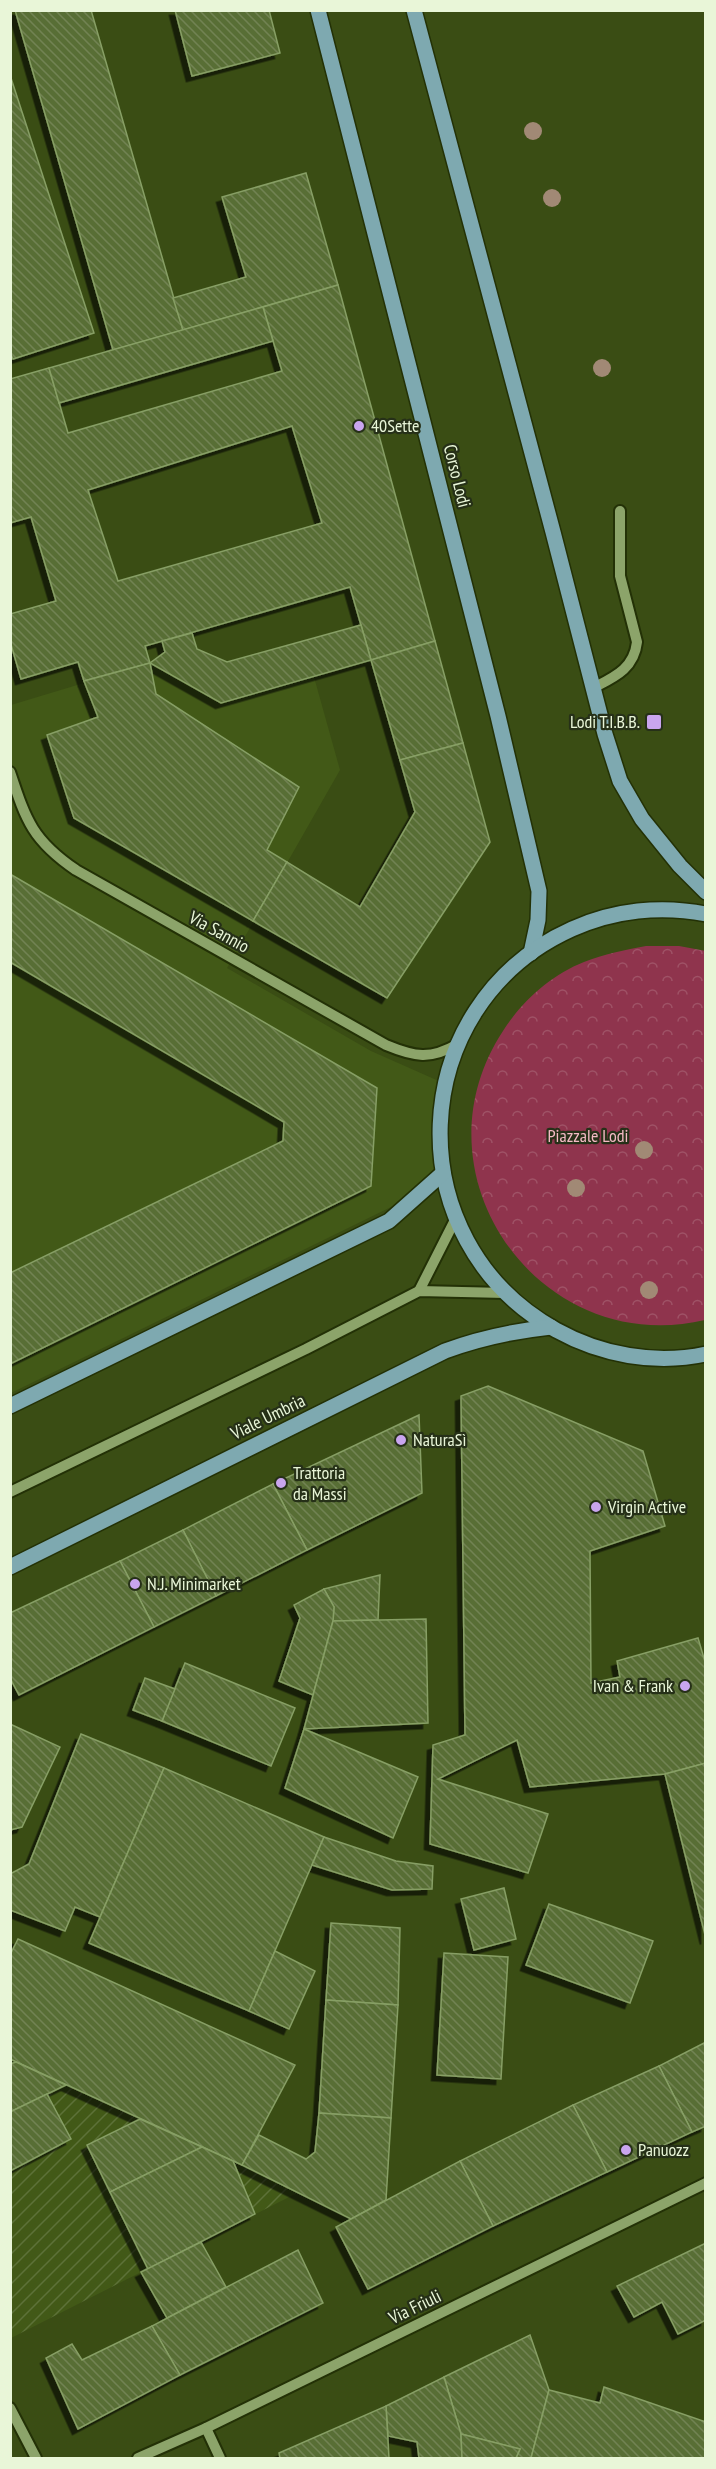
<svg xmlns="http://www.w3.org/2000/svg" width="716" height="2469" viewBox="0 0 716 2469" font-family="'PT Sans Narrow',sans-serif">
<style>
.built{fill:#425917}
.industrial{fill:url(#industrial-furrows)}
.park{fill:url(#park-crowns)}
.building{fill:url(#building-back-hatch);stroke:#879f65;stroke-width:1.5;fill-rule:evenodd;filter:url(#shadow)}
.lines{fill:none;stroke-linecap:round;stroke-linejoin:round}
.minor-casing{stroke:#233106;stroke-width:14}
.major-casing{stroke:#233106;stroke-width:18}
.minor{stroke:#8ca46a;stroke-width:10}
.major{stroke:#7ea9b0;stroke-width:15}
.tree{fill:#a18975}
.poi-dot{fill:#c9a5ee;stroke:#263018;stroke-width:2}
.labels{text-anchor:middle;stroke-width:4.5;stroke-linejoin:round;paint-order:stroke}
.poi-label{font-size:18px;fill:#e9f6d8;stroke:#263018;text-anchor:start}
.street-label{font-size:18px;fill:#e9f6d8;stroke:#263018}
.park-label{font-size:18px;fill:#f5bac5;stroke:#263018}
</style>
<defs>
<pattern id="industrial-furrows" width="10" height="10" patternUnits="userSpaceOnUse" patternTransform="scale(1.5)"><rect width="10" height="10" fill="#425917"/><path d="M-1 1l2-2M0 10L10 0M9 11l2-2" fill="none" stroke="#5d7138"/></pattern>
<pattern id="park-crowns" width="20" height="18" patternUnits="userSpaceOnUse" patternTransform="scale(1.5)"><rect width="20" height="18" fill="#8f344d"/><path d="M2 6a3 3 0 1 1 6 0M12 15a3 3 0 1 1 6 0" fill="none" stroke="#9f5266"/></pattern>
<pattern id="building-back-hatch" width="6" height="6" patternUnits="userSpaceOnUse" patternTransform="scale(1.5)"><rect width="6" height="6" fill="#596e36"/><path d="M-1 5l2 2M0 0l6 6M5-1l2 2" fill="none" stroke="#718352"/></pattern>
<filter id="shadow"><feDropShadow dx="-5.5" dy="5.5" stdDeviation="0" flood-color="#0009"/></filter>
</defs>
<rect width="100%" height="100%" fill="#3a4d14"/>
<path class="built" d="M150,663L221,703L314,677L340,770L227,968L371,1051L441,1082L438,1184L11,1393V705Z"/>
<path class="industrial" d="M11,2059L242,2165L297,2193L11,2338Z"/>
<path class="park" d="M646,946H679L706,951L705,1320C539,1359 409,1174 503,1031C522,1001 551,975 584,962C604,954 625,950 646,946Z"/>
<g class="building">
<path d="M15,10H91L183,330L113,350Z"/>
<path d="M175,10H269L280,53L192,76Z"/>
<path d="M10,75L94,333L13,359L10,352Z"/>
<path d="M306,173L338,285L183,330L173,298L246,277L222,197Z"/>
<path d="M338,285L435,641L371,660L350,587L145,646L150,663L84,681L78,662L21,679L10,641V614L56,601L31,517L10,523V379L49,368L68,433L282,371L263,307ZM292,426L322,523L118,581L88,490Z"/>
<path d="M263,307L273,341L59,403L49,368Z"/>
<path d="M361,625L371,660L221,703L150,663L165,652L162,641L192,633L197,649L227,662Z"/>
<path d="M435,641L463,743L400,760L371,660Z"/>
<path d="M150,663L156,694L299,787L267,850L287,862L253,921L74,818L47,735L98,717L84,681Z"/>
<path d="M463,743L490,842L387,998L253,921L287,862L360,907L415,812L400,760Z"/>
<path d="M10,874L377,1088L371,1186L10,1364V1273L283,1141L284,1122L10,962Z"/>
<path d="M488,1386L643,1451L665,1526L590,1551L591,1683L620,1677L617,1661L698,1638L706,1665V1763L665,1774L530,1787L517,1740L438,1779L548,1814L528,1873L430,1844L433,1745L465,1735L461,1396Z"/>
<path d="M419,1415L422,1493L307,1550L273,1484Z"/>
<path d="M273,1484L307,1550L216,1596L183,1530Z"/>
<path d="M183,1530L216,1596L154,1627L120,1561Z"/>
<path d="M120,1561L154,1627L19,1695L10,1678V1613Z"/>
<path d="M380,1575L378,1620L333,1621L334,1607L324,1589Z"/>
<path d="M324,1589L334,1607L333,1621L313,1695L279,1681L300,1618L294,1605Z"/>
<path d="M426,1619L428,1723L304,1729L333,1621Z"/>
<path d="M185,1663L295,1708L271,1766L162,1721Z"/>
<path d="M145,1678L175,1689L162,1721L133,1710Z"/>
<path d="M10,1724L60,1747L22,1827L10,1830Z"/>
<path d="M304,1729L418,1777L393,1838L285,1788Z"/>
<path d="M81,1734L164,1768L100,1917L75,1907L65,1931L10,1910V1874L29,1864Z"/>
<path d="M706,1763V1939L665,1774Z"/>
<path d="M164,1768L324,1837L249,2011L89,1943Z"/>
<path d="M324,1837L396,1861L433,1866L432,1889L392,1890L312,1865Z"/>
<path d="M504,1888L516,1939L474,1950L461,1899Z"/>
<path d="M549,1904L653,1941L630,2003L526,1965Z"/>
<path d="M331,1923L400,1928L398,2005L326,2000Z"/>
<path d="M18,1939L295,2065L242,2165L10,2059V1955Z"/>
<path d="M275,1951L315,1971L289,2029L249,2011Z"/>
<path d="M444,1953L508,1957L501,2079L437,2075Z"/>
<path d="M326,2000L398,2005L391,2118L319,2113Z"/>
<path d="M706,2042V2126L692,2132L659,2066Z"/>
<path d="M16,2062L66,2085L10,2112V2064Z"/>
<path d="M659,2066L692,2132L607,2172L573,2105Z"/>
<path d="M47,2094L71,2139L10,2171V2112Z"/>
<path d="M573,2105L607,2172L493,2226L460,2161Z"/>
<path d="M319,2113L391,2118L386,2200L351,2219L242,2165L259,2135L306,2159L315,2152Z"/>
<path d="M140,2119L202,2147L110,2192L87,2145Z"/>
<path d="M202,2147L233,2161L255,2214L148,2269L110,2192Z"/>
<path d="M460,2161L493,2226L368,2289L336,2227Z"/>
<path d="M201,2242L226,2287L167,2318L141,2272Z"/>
<path d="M706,2243V2320L678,2334L662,2302L634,2317L617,2286Z"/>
<path d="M298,2250L323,2303L180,2375L152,2326Z"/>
<path d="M152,2326L180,2375L78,2429L46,2358L72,2344L82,2360Z"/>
<path d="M530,2335L549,2390L531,2458H516L520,2449L461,2434L444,2377Z"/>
<path d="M444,2377L461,2434L462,2458H419L417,2442L388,2436L386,2406Z"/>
<path d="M604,2387L706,2422V2458H531L549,2390L600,2403Z"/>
<path d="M386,2406L389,2458H280L279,2453Z"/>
<path d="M461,2434L520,2449L516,2458H518H462Z"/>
</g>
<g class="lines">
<g class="minor-casing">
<g id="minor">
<path d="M593,688C614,677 634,669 637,642L620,576V511"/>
<path d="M10,772C26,820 32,840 76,870L386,1045C415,1057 430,1060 458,1044"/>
<path d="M419,1291L456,1218"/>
<path d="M10,1492L306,1349L419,1291L505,1293"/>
<path d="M10,2408L36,2458"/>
<path d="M206,2428L220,2458"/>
<path d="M138,2458L206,2428L706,2183"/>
</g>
</g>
<g class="major-casing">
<g id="major">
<path d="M318,10L498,716L539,891L538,920L531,953"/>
<path d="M414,10L553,532L605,734L620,781L642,819L680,866L706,892"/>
<path d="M706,914C661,905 614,910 572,929C403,1005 395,1241 556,1330C601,1355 655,1365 706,1354"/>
<path d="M10,1406L389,1221L443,1173"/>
<path d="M10,1567L445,1351C480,1338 514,1331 551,1327"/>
</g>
</g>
<use href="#minor" class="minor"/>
<use href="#major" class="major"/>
</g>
<g class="tree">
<circle cx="533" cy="131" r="9"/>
<circle cx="552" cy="198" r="9"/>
<circle cx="602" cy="368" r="9"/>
<circle cx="644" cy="1150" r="9"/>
<circle cx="576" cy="1188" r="9"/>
<circle cx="649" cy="1290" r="9"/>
</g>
<g class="poi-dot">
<circle cx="359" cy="426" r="6"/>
<rect x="646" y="714" width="16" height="16" rx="3"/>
<circle cx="401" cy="1440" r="6"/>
<circle cx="281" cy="1483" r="6"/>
<circle cx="596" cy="1507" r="6"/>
<circle cx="135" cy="1584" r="6"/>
<circle cx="685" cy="1686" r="6"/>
<circle cx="626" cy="2150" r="6"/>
</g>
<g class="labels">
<g class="poi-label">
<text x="371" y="432">40Sette</text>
<text x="640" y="728" text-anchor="end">Lodi T.I.B.B.</text>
<text x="413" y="1446">NaturaSì</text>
<text x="293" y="1479">Trattoria<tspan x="293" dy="21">da Massi</tspan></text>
<text x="608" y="1513">Virgin Active</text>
<text x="147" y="1590">N.J. Minimarket</text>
<text x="673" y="1692" text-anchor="end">Ivan &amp; Frank</text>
<text x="638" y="2156">Panuozz</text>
</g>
<g class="street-label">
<text transform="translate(457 476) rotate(76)" y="6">Corso Lodi</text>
<text transform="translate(219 932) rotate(29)" y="6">Via Sannio</text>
<text transform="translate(268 1417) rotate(-26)" y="6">Viale Umbria</text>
<text transform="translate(415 2307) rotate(-26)" y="6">Via Friuli</text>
</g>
<g class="park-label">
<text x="588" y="1142">Piazzale Lodi</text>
</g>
</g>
<rect width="716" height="2469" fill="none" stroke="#e9f6d8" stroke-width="24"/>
</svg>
